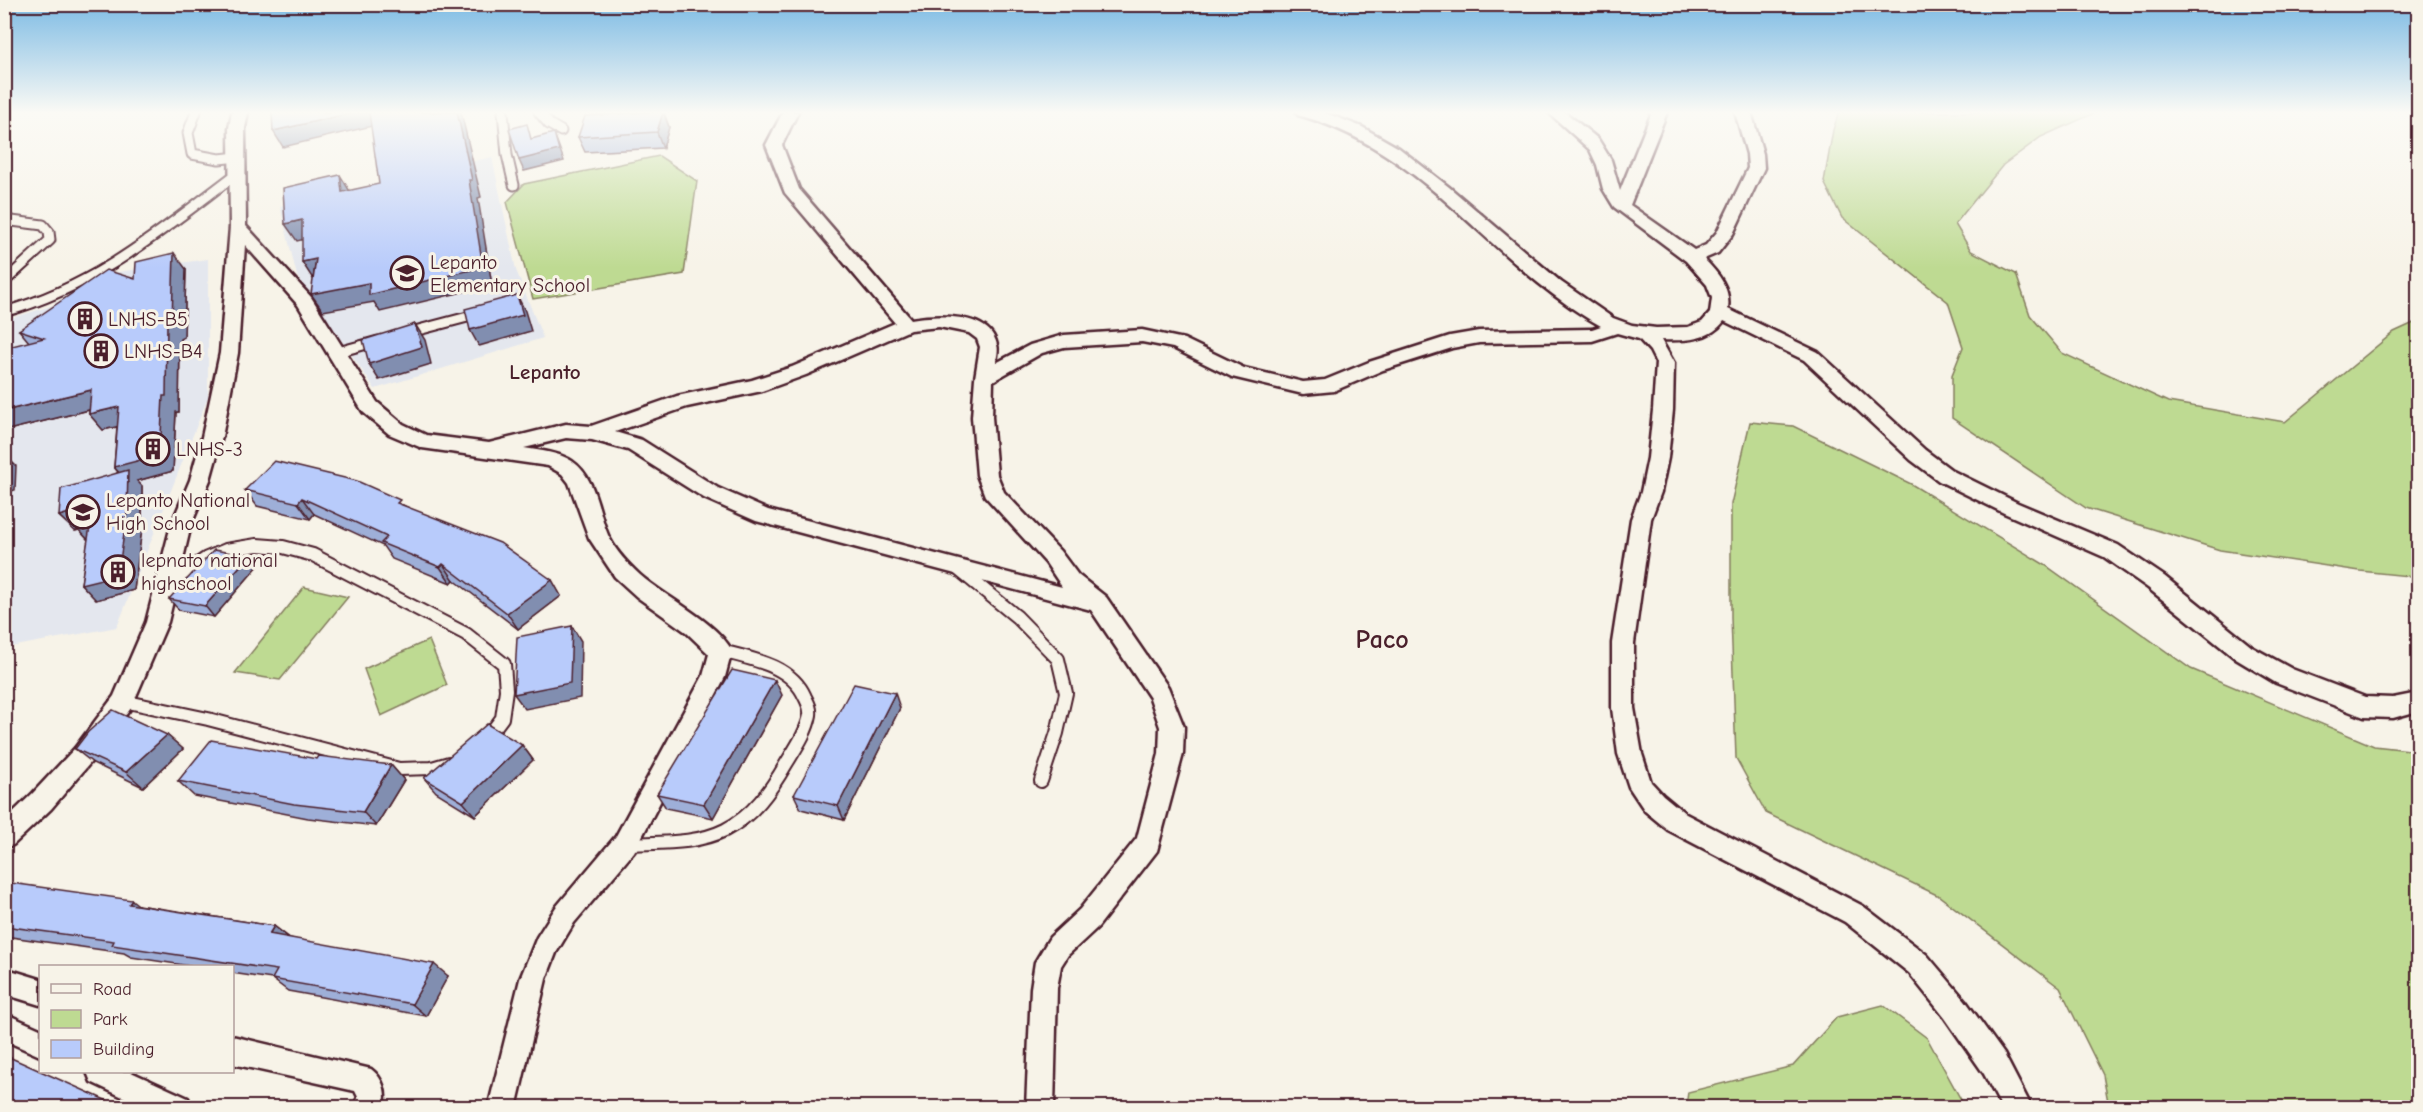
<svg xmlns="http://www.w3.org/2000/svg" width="2423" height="1112" viewBox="0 0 2423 1112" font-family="'Comic Neue',sans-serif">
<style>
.built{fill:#e4e7ee}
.green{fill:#beda92;stroke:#847c5e;stroke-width:1.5}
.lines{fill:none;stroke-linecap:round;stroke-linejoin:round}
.service-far1-casing{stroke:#4a1f2b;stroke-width:13}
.service-casing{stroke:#4a1f2b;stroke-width:16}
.minor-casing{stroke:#4a1f2b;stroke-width:5}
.service-far1{stroke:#f7f3e8;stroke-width:9}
.service{stroke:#f7f3e8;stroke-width:12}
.minor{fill:#f7f3e8;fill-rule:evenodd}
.wall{fill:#9eafd8;stroke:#4a1f2b;stroke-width:1.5}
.shaded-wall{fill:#818eb0;stroke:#4a1f2b;stroke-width:1.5}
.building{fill:#b8cbfb;stroke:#4a1f2b;stroke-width:1.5}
.labels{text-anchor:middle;stroke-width:6;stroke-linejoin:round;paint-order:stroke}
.poi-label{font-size:20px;fill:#4a1f2b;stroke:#f7f3e8;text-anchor:start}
.neighbourhood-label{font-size:21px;font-weight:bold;fill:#4a1f2b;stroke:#f7f3e8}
.district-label{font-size:26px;font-weight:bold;fill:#4a1f2b;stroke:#f7f3e8}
</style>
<rect width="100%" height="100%" fill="#f7f3e8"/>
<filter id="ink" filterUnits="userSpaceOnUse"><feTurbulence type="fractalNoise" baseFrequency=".0167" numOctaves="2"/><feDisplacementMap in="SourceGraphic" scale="12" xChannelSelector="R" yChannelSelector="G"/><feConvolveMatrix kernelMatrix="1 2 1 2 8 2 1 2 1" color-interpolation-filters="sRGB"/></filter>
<g filter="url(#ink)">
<g class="built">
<path d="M492,157L516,270L543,338L375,389L297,276L280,206Z"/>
<path d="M208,259V397L117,627L5,648V320L51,306L104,274Z"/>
</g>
<g class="green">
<path d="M1839,112H2097L2041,137L2003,165L1955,224L1971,251L2016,274L2030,315L2062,353L2168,402L2285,422L2394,332L2418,321V577L2360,571L2220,550L2086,508L1952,418V375L1963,347L1948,302L1842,218L1824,182L1833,130Z"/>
<path d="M659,156L697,181L684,274L533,299L507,202L524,184Z"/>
<path d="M1750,422L1793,426L1911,484L2045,565L2191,669L2374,746L2418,751V1107H2109L2103,1075L2060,988L1939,896L1766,813L1736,758L1731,617V504Z"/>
<path d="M304,587L348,597L280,680L235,673Z"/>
<path d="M429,640L447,685L381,716L364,669Z"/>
<path d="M1883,1005L1927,1038L1965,1107H1686L1688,1092L1793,1066L1837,1017Z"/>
</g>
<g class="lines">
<g class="service-far1-casing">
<g id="service-far1">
<path d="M196,112L188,133L192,154L219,159L238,157"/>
<path d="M503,112L507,155L514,185"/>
<path d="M539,112L549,124L561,131"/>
<path d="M4,220L43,225L49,232L50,240L4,282"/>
<path d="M4,312C98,286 163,229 239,172"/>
<path d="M407,333L479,314"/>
<path d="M338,352L378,341"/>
</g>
</g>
<g class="service-casing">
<g id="service">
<path d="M957,568L1017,617L1058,659L1066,693L1057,733L1041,781"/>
<path d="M166,585L207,558L226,550L257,545L283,547L313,555L466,634L504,664L506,690L502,718L487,738"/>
<path d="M123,701L208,719L399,769L432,768L449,763"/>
<path d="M626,844C658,842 695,845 725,830C753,816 771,790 786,764C795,749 807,732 810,715C811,708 808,703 805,697C791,665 752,659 721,651"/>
</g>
</g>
<g class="minor-casing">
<g id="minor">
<path d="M232,112H248L245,128L246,226L311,297L377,402L403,424L426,435L489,443L566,424L591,426L677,396L752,380L792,367L895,323L785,193L766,145L783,112H798L782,145L799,189L911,319C937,315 990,312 997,345C999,351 996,358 996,363L1030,345L1064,335L1142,330L1184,339L1244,368L1303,382L1325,380L1369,362L1450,336L1479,331L1592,329L1601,326C1491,265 1426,149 1298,115L1296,112H1322L1336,117L1362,127L1399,148L1449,187L1561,282L1613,318L1632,325L1656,328L1688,327L1702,322L1710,313L1712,298L1707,285L1686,261L1614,207L1603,189L1597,165L1590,150L1548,112H1565L1598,139L1611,160L1620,191L1652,112H1667L1630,205L1694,250L1706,245L1717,232L1748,168L1747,154L1735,112H1751L1763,154L1764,168L1733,234L1718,253L1704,259C1718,273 1731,288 1728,309L1818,352L1925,450L1953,471L2018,503L2118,545L2164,576L2252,647L2292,669L2365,697L2393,698L2418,693V711L2393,718L2364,717L2276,683L2236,659L2148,588L2104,557L2004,513L1939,481L1911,460L1804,360L1724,321C1710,341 1683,341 1661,340L1674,363L1673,410L1668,458L1661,492L1651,519L1634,643V708L1642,754L1651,782L1663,795L1686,814L1863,906L1927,955L1965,1000L2004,1054L2032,1108H2002L1984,1074L1945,1018L1909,973L1845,922L1668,830L1645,811L1629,787L1618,754L1612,708V643L1631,519L1641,492L1648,458L1653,410L1656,363L1650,351L1639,339L1617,333L1592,341L1479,343L1452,348L1383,370L1334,391L1303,394L1232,377L1173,348L1142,342L1064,347L1042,353L993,381L992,417L997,475L1004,492L1060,551L1078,575L1106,597L1168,687L1184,727L1183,754L1157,851L1098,927L1068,955L1061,966L1057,988L1054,1108H1026L1031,988L1035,962L1050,937L1080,909L1137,838L1159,754L1160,727L1150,698L1091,610L756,521L704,498L628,450L592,440L566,438L524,448C541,451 558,452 572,461C596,477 598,512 608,535C615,551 628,564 640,575C665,597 717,622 732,651L725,677L634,852L574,923L556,953L546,979L516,1108H488L520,979L537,937L556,907L616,836L703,676L709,654L686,632L637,597L615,577L589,538L569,483L562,474L548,466L422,448L389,434L363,412L298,305L245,245L238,353L222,437L210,480L191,525L168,622L131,708L91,762L51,809L13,845L4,848V821L33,793L75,748L114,696L146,622L171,525L190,480L202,437L220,353L230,227L229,128ZM939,327L969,333L977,339L980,347L975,378L972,417L977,475L985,496L1046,563L1062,587L768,510L718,488L642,440L615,432L687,407L762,391L806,375L910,330Z"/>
<path d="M4,968L40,979V1005L4,994Z"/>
<path d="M4,1013L40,1029V1056L4,1040Z"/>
<path d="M232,1036L371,1069C383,1078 388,1093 383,1108H353L358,1097L355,1091L232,1064Z"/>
<path d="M87,1072H131L188,1098L192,1108H146L91,1082Z"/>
</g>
</g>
<use href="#service-far1" class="service-far1"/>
<use href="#service" class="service"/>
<use href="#minor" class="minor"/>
</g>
<g class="wall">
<path d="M646,112H664L669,127L663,148L585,152L578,137Z"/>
<path d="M186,269L184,337L180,339L179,412H176L173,471L137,481L142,486V528L134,590L96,600L81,584L88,540L79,530L75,531L59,516L118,472L114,467L117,427L103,430L89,414V410L4,431L29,342L19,330L135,279Z"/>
<path d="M245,490L403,505L552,580L561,596L518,629L454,580L451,583L392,559L383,546L314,514L310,519L257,506Z"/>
<path d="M249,556L258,566L214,617L179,610L169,599Z"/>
<path d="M782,695L713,818L666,808L657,794Z"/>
<path d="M900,708L844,820L801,809L794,795Z"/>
<path d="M167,735L183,749L143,787L93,763L75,749Z"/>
<path d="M522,745L533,760L475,816L436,792L424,778Z"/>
<path d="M317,759L391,765L404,780L376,826L308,818L194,796L178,781Z"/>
<path d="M4,882L138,905L274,926L290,938L448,976L426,1016L288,991L272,979L232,973V966H190L131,957L124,953L4,936Z"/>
</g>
<g class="shaded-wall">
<path d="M356,112H370L372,126L283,147L273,131Z"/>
<path d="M457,112H461L481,197L478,198L492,285L380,312L374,302L323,311L311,294Z"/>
<path d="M663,112L669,127L663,148L657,132Z"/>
<path d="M554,133L564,161L524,171L519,160Z"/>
<path d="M340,175L351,193L342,192Z"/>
<path d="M302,220L313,237L297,241L285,224Z"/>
<path d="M174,253L186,269L184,337L180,339L179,412H176L173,471L137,481L142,486V528L134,590L96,600L81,584L128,483L114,467L167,322Z"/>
<path d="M316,259L313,279L302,262Z"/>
<path d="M517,295L525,311L531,331L479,346L470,330Z"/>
<path d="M415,324L425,340L431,364L379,380L369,364Z"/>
<path d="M91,390L105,406L4,431V411Z"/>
<path d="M119,407L133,423L103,430L89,414Z"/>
<path d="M4,454L16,466L15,490L4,493Z"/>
<path d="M302,498L314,514L310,519L298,503Z"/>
<path d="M79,510L91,527L94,546L79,530L75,531L59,516Z"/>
<path d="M249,556L258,566L214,617L205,606Z"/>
<path d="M443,564L454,580L451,583L440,567Z"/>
<path d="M552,580L561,596L518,629L507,613Z"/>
<path d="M572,626L581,641L580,698L525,709L514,694Z"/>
<path d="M775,680L782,695L713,818L704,804Z"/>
<path d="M895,693L900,708L844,820L838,806Z"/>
<path d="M167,735L183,749L143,787L126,772Z"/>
<path d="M522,745L533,760L475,816L463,802Z"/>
<path d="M391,765L404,780L376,826L363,812Z"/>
<path d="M132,900L150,914L129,904Z"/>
<path d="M274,926L290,939L269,934Z"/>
<path d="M434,964L448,976L426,1016L412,1004Z"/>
</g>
<g class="building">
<path d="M272,112H356L273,131Z"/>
<path d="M369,112H457L472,180H469L483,267L369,295V283L311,294L316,259L302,262V220L285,224L283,188L340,175L342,192L379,184Z"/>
<path d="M646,112H663L657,132L578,137L585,116Z"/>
<path d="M527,124L531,139L554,133L559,150L519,160L509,129Z"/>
<path d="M174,253L172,321L167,322L166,396H163L160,455L114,467L119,407L89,414L91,390L4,411V348L44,338L19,330L106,270L135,279L136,262Z"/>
<path d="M517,295L523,315L470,330L465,309Z"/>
<path d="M415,324L422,347L369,364L363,340Z"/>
<path d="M274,461L357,481L400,500L397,503L500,543L552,580L507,613L443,564L440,567L381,543L387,537L302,498L298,503L245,490Z"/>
<path d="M128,470L127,512L118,575L81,584L90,526L78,530L79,510L59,516L61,489Z"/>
<path d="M214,550L249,556L205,606L169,599Z"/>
<path d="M572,626L570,683L514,694L517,637Z"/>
<path d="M732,670L775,680L704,804L657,794Z"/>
<path d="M854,684L895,693L838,806L794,795Z"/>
<path d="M113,710L167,735L126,772L75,749L88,732Z"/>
<path d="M487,724L522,745L463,802L424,778Z"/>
<path d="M211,740L317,759L319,756L391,765L363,812L294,804L178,781Z"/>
<path d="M4,882L132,900L129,904L274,926L269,934L434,964L412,1004L272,979L277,970L112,945L114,941L4,926Z"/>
<path d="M9,1057L121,1107H4V1062Z"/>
</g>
</g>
<linearGradient id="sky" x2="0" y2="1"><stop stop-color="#7dbbe4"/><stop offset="0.42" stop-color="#fbfaf5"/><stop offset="1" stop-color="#fbfaf5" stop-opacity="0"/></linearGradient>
<rect width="2423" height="268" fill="url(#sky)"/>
<defs>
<g id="school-ring" transform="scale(1.725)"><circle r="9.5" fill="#f7f3e8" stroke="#4a1f2b" stroke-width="1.5"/><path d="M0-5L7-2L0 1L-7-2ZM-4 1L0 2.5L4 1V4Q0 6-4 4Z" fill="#4a1f2b"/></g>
<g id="building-ring" transform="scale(1.725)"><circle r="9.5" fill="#f7f3e8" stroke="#4a1f2b" stroke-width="1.5"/><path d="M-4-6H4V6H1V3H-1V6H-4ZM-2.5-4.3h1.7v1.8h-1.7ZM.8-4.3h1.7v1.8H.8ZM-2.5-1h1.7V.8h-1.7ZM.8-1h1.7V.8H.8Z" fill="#4a1f2b"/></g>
</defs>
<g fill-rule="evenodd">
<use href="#school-ring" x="407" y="273"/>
<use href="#building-ring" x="85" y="319"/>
<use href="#building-ring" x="101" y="351"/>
<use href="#building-ring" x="153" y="449"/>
<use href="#school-ring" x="83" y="512"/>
<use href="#building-ring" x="118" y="572"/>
</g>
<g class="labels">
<g class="poi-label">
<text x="430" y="269">Lepanto<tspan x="430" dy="23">Elementary School</tspan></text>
<text x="108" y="326">LNHS-B5</text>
<text x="124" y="358">LNHS-B4</text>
<text x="176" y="456">LNHS-3</text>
<text x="106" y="507">Lepanto National<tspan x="106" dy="23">High School</tspan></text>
<text x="141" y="567">lepnato national<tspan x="141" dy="23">highschool</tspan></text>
</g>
<g class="neighbourhood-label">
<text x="545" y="379">Lepanto</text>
</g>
<g class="district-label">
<text x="1382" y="648">Paco</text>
</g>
</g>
<rect width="2423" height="1112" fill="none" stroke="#f7f3e8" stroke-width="24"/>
<rect x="12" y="12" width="2399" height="1088" fill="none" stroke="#4a1f2b" stroke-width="2" filter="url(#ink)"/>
<rect x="39" y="965" width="195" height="108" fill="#f7f3e8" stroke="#b29e9c" stroke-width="1.5"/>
<rect x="51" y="984" width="30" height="9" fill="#f7f3e8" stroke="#b29e9c" stroke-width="1.5"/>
<text x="93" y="995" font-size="18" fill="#4a1f2b">Road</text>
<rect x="51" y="1010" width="30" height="18" fill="#beda92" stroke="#b29e9c" stroke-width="1.5"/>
<text x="93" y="1025" font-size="18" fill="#4a1f2b">Park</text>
<rect x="51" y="1040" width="30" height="18" fill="#b8cbfb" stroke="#b29e9c" stroke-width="1.5"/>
<text x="93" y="1055" font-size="18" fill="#4a1f2b">Building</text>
</svg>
